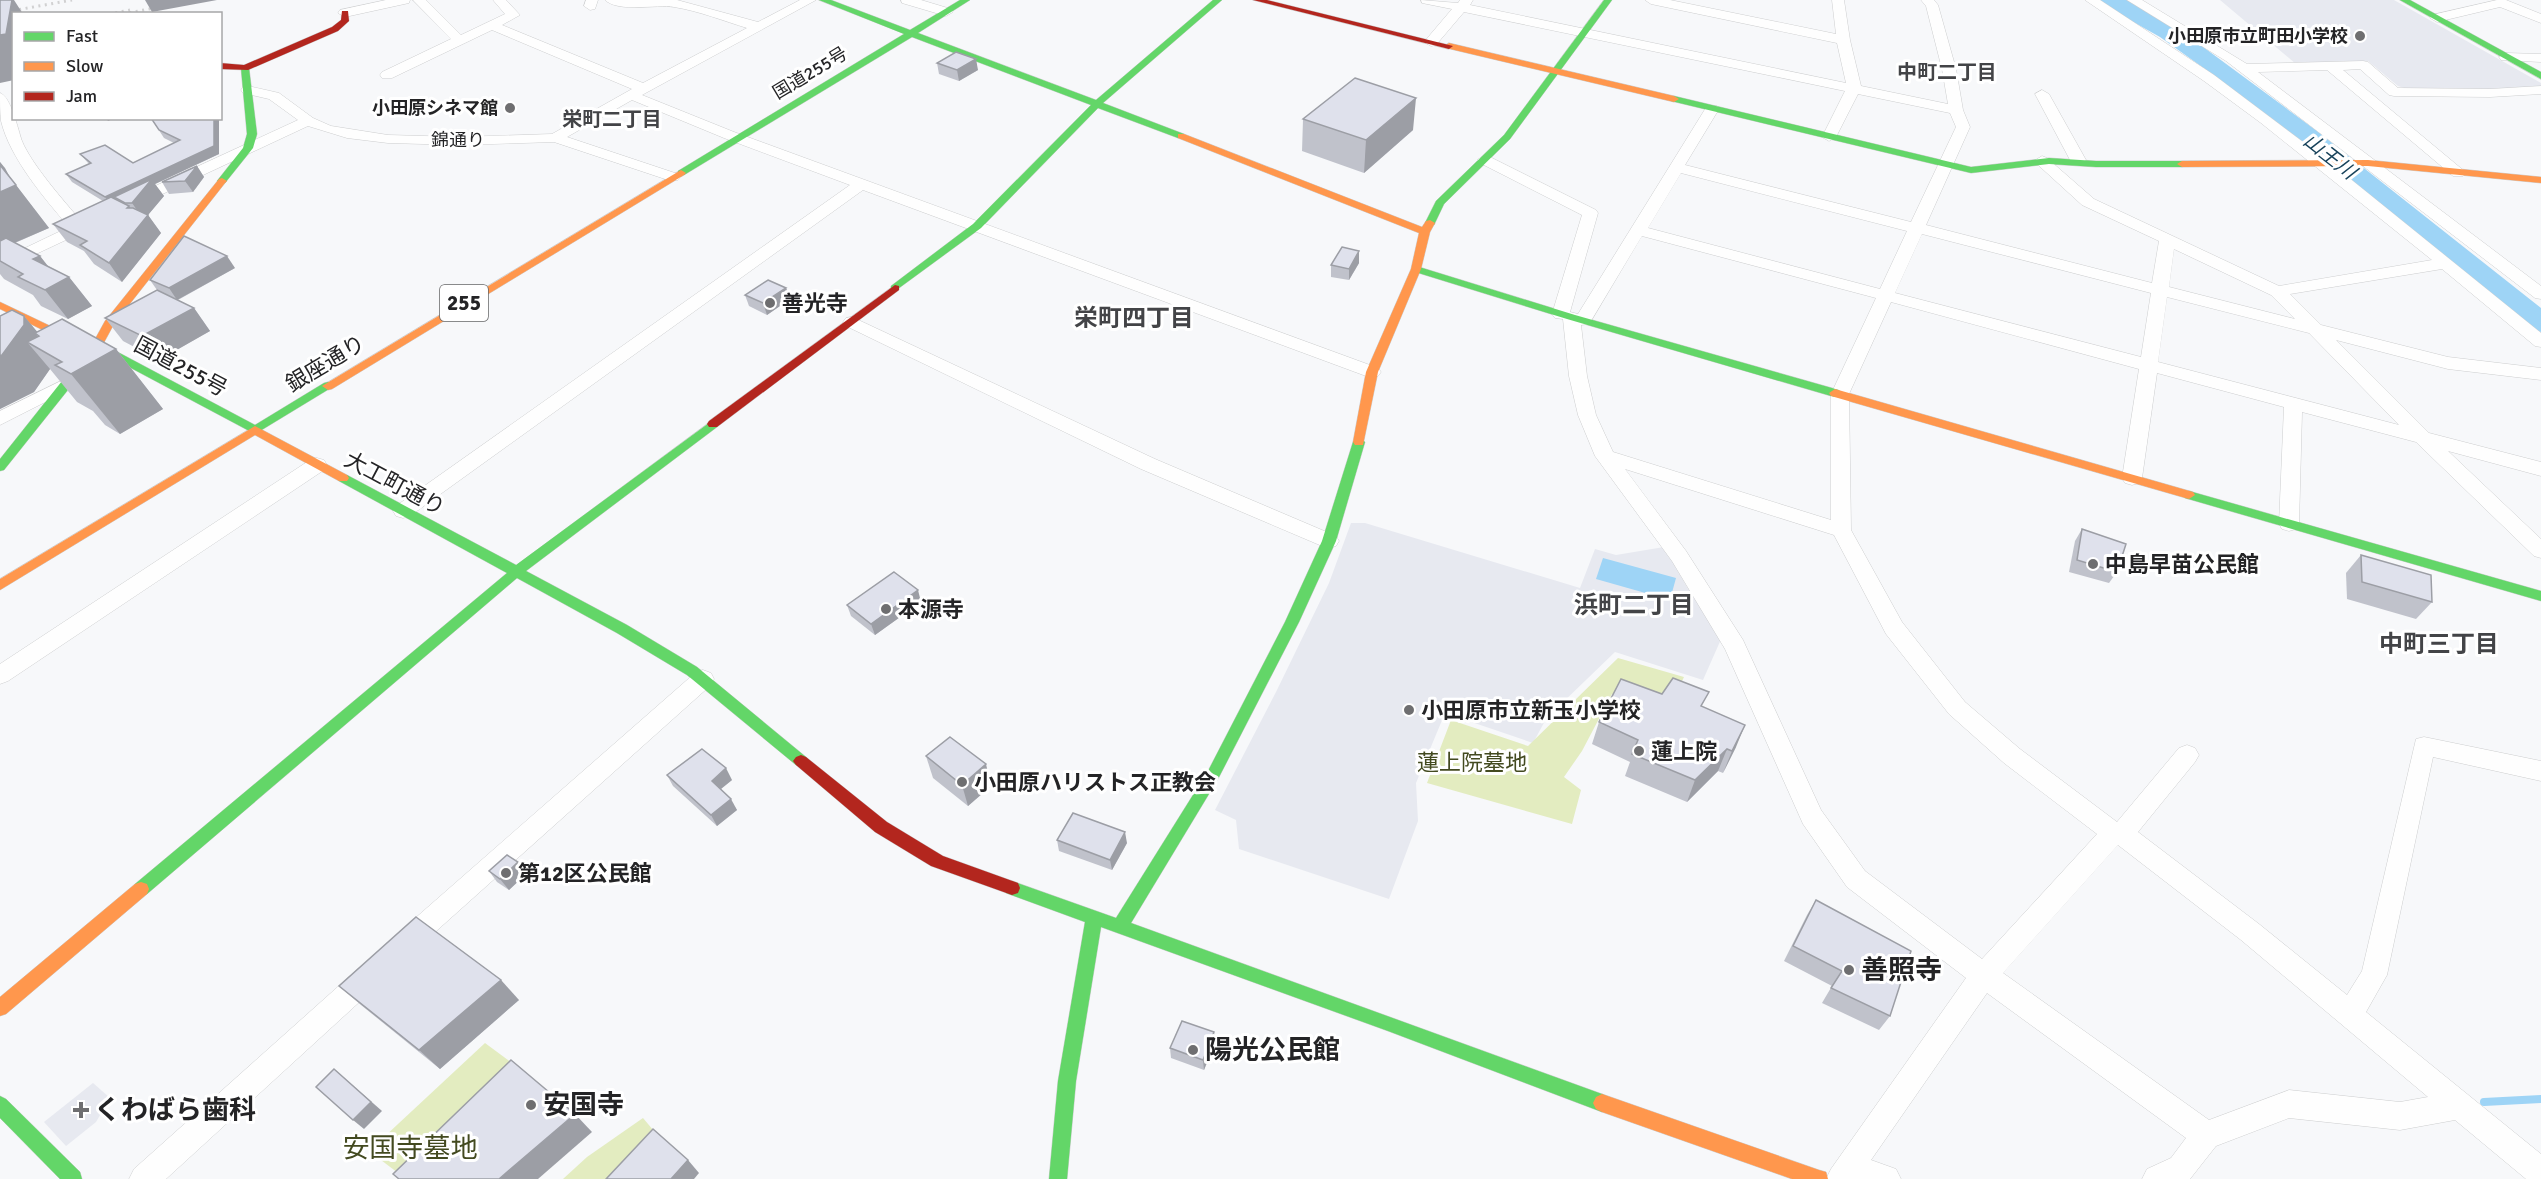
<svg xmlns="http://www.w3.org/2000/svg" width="2541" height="1179" viewBox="0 0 2541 1179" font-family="Signika,'Noto Sans JP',sans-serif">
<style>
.built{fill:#e7e9f0}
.green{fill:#e3ecc0}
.water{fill:#9ed4f6}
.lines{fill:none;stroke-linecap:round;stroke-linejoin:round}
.stream{stroke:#9ed4f6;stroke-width:8}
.river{fill:#9ed4f6;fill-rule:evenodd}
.street-casing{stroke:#cdcecf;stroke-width:1}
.fast-casing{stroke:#cdcecf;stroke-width:1}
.slow-casing{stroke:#cdcecf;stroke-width:1}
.jam-casing{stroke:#cdcecf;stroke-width:1}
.street{fill:#fefefe;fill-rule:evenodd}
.fast{fill:#63d668;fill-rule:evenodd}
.slow{fill:#ff974d;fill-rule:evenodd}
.jam{fill:#b3261e;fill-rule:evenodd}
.rail{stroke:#d1d1d2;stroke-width:3;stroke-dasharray:2 4.5;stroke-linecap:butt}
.wall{fill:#c0c2cb}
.shaded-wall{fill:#9c9ea5}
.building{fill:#dfe1ec;stroke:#9c9ea5;stroke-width:1.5}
.poi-dot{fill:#6e6e70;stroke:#fff;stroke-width:2}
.labels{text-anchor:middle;stroke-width:6;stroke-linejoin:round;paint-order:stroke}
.far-poi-label{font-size:18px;font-weight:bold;fill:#242426;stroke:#fff;text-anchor:end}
.far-street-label{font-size:18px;fill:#242426;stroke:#fff}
.far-neighbourhood-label{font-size:20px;font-weight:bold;fill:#434447;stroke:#fff}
.far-water-label{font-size:20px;font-style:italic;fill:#18435b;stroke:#fff}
.shield{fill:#fff;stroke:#666667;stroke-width:1.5}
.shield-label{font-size:21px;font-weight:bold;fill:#242426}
.poi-label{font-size:22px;font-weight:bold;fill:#242426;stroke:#fff;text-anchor:start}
.street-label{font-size:22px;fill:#242426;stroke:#fff}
.park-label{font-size:22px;fill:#434a20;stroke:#fff}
.neighbourhood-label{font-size:24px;font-weight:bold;fill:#434447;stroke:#fff}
.near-poi-label{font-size:27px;font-weight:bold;fill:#242426;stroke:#fff;text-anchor:start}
.near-park-label{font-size:27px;fill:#434a20;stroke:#fff}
</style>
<rect width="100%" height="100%" fill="#f7f8fa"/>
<g class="built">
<path d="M2220,0H2394L2541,83V87L2476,90L2407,89L2398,86L2368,61L2296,64Z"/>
<path d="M1351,523H1365L1580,588L1595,549L1616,555L1664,547L1687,587L1722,637L1703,680L1615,652L1558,707L1552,708L1533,743L1445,713L1416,783L1418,821L1389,899L1239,849L1236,820L1215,810L1276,692L1329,583Z"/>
<path d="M93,1083L110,1098L96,1122L66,1146L44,1122Z"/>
</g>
<g class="green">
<path d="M1618,658L1684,677L1675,696L1656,692L1649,709L1612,694L1582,751L1564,777L1581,790L1572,824L1427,783L1451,720L1528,746Z"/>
<path d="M485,1043L524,1072L406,1179L369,1151Z"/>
<path d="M643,1118L659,1137L621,1179H563L587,1157Z"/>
</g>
<path class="water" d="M1603,558L1676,578L1670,600L1596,579Z"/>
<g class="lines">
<path class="stream" d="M2484,1102L2541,1099"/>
<path class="river" d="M2100,0H2127L2176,27L2317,131L2541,308V332L2530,329L2219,79L2160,37L2103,5Z"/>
<g class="street-casing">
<g id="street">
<path d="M386,0H410L409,3L345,17L338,13L340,10Z"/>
<path d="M413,0H426L461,35L505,14L493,0H506L520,15L502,25L643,83L747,28C724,21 699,11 674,7C656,4 619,13 605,0H677L758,22L800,0H816L642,95L734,132L1378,368L1381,372L1378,376H1366L863,190L410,516L403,518L396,516L393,511L396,506L850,185L724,138L632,100L567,137L678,174L681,177L678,180H668L554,142L460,145L388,143L347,138L308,126L139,205H127L125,202L127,199L298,120L269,99L243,93L241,90L243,87L248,86L279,93L313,118L331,126L388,135L460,137L552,134L632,89L492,30L392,78H382L380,75L382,72L451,39Z"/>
<path d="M586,0H598L595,9L590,10L584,6Z"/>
<path d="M901,0H921L951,9L953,12L946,16L902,3Z"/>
<path d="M1421,0L1458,3L1460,0H1473L1470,5L1846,83L1837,43L1651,4L1645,0H1670L1836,34L1832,0H1844L1850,40L1861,86L1948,104L1942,69L1926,6L1921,0H1934L1938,5L1956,69L1963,110L1970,127L1926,225L2152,283L2159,241L2082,205L2037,164L2034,161L2042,156L2047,158L2094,199L2279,286L2432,260L2261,123L2204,81L2085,0H2100L2214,75L2327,160L2541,333V347L2535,346L2442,269L2290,294L2321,325L2448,357L2541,368V380L2448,369L2336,340L2429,433L2541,462V476L2448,451L2541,539V558L2534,556L2416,442L2302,412L2299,524L2296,529L2289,531L2282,529L2279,524L2284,407L2157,373L2142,478L2139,483L2132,485L2125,483L2122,478L2139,369L1891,302L1849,394L1851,530L1902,622L1965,702L2020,749L2117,822L2179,748L2187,745L2195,748L2199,755L2195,762L2138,832L2259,924L2347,995L2362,971L2416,739L2424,737L2541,761V781L2433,757L2387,975L2366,1012L2541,1154V1179H2526L2455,1120L2400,1130L2289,1118L2216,1146L2190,1179H2142L2147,1169L2171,1158L2186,1138L1987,993L1871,1160L1896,1169L1901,1179H1826L1831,1169L1966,978L1847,887L1803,824L1725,649L1672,561L1595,456L1578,415L1569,376L1563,319L1555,318L1552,314L1582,215L1480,163L1477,160L1485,155L1490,157L1596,210L1598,213L1570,312L1578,314L1707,106H1717L1719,109L1685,165L1911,222L1956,127L1950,113L1858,94L1836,137L1829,141L1822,137L1845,91L1464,12L1436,45L1431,46L1424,42L1452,9L1422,3ZM1681,173L1907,231L1880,289L1648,228ZM1922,234L2151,293L2141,357L1895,293ZM1642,236L1876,298L1831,394V520L1613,452L1596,415L1587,376L1581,325L1589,324ZM2174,249L2271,295L2295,319L2169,287ZM2167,297L2309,333L2399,425L2158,362ZM1625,469L1834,535L1886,634L1949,714L2004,763L2097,834L1982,959L1865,871L1821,810L1743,640L1686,551ZM2118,845L2241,940L2428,1097L2400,1102L2289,1090L2209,1120L2003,973Z"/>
<path d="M2127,0H2142L2247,64L2363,61L2368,62L2398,88L2490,89L2541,86V94L2490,97L2394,96L2389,95L2360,69L2343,70L2463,170L2466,173L2463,176H2453L2327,70L2258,72L2541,286V299L2535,298L2226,61Z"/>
<path d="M2497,0H2506L2541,14V23L2500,7L2437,22L2430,18L2432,15Z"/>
<path d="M2506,53L2541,54V62L2501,60L2499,57Z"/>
<path d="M2042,90L2049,94L2086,160L2083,163H2073L2070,160L2035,94Z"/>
<path d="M0,93C11,96 18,130 22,141C32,165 64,201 81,221L89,218L97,223L85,231L0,271V260L69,227C44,198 10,158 1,121C0,112 0,102 0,93Z"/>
<path d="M852,317L1155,459L1336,536L1339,541L1336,546L1329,548L1322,546L1141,469L846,326L843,322L846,318Z"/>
<path d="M63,380L69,382L72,386L69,390L0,425V411Z"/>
<path d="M317,458L324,460L327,465L324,470L8,681L0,684V664L310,460Z"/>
<path d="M703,670L711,673L714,679L711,685L414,951L405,955L396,951L392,943L396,935L695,673Z"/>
<path d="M369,964L378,967L382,976L378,985L166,1179H129L134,1169L360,967Z"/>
</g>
</g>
<g class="fast-casing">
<g id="fast">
<path d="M819,0H831L910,30L960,0H970L918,33L1096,100L1213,0H1222L1103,103L1184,134V138H1178L1098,108L981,228L895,291L891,290V286L973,224L1091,105L912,37L684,175H678V171L904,34Z"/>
<path d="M1604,0H1612L1510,139L1444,204L1434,225H1426L1425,223L1436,201L1504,135Z"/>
<path d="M2400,0H2410L2541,72V79Z"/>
<path d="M245,65L249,68L257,134L253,148L225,183L222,184L217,181L243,148L247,134L241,68Z"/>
<path d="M1674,96L1971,167L2049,158L2096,161H2182L2187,164L2182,167H2096L2049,164L1971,173L1671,101V97Z"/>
<path d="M1416,266L1575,315L1839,390L1841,393L1835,397L1831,396L1567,319L1412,271V267Z"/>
<path d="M97,341L255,425L324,383L328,382L334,386L255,434L99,351L4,470L0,471V459L93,342Z"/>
<path d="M713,420L719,424L717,427L526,571L627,625L697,667L806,757L809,761L806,765L801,767L796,765L687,675L617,633L517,578L147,894L141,896L135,894L133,889L135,884L507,573L339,481L337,478L339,475H347L516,565Z"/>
<path d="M1359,438L1365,442L1336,541L1299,622L1218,779L1131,923L1602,1094L1608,1097L1611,1103L1608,1109L1602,1112L1388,1031L1101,927L1076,1081L1067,1179H1049L1058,1081L1085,922L1006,893L1004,888L1006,883L1012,881L1116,918L1208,771L1285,622L1322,541L1353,442Z"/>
<path d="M2189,491L2541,591V601L2185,498L2183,495L2185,492Z"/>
<path d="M0,1096L6,1099L80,1172L82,1179H60L0,1118Z"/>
</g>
</g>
<g class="slow-casing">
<g id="slow">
<path d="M1449,43L1674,96L1679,99L1674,102L1446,48L1445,46Z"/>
<path d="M1178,134H1184L1422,227L1426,221L1430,220L1435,223L1430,232L1421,269L1378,372L1363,445H1355L1353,442L1366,372L1411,269L1419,233L1178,138Z"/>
<path d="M2368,160L2541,177V183L2368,166L2182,167L2177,164L2182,161Z"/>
<path d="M681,170L686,173L684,175L332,389L328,390L322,386Z"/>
<path d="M222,178L227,181L225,183L114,324L101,348L97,349L57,337L0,309V302L65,333L94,341L105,321L219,179Z"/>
<path d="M1835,389L2193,492L2195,495L2189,499L1831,396L1829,393Z"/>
<path d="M255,426L347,475L349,478L347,481H339L255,435L0,590V579Z"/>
<path d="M141,882L147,884L149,889L147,894L6,1014L0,1016V997L135,884Z"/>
<path d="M1602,1094L1819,1170L1826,1172L1828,1179H1792L1602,1112L1596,1109L1593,1103L1596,1097Z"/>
</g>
</g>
<g class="jam-casing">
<g id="jam">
<path d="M1253,0H1267L1453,46L1449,49Z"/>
<path d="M342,11H348L349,21L338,31L248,70L220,69V63L244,65L332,27L341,20Z"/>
<path d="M895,285L899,286V290L717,427H709L707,424L709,421Z"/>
<path d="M801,755L806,757L887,822L943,856L1018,883L1020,888L1018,893L1012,895L931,866L875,832L796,765L793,761L796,757Z"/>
</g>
</g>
<use href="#street" class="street"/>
<use href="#fast" class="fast"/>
<use href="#slow" class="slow"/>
<use href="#jam" class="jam"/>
<g class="rail">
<path d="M0,13L72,0"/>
<path d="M109,14L130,10"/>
<path d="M123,14L196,0"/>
</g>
</g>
<g class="wall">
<path d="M937,63L978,70L959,81L939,74Z"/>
<path d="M151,118H219V154L155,184L164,196L148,215L161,233L122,282L94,264L84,251L67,242L53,224L103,201L72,182L66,174L89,164L80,154L133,163L174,143L164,138Z"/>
<path d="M1303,119L1413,130L1364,173L1302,151Z"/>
<path d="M0,162L8,175L49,228L15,243L40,256L48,266L69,277L92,306L68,319L41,306L33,295L4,279L0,274Z"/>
<path d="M197,166L204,177L193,192L169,194L162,182Z"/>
<path d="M1359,251V263L1349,280L1331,277V265Z"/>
<path d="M235,268L178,300L194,308L210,331L159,360L123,341L105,318L157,290L150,280Z"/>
<path d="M786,288L790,299L767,315L749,306L745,295Z"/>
<path d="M0,316H24L37,332L116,349L163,409L120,434L105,425L93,411L77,402L50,369L34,392L0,409Z"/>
<path d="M2082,529L2117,572L2109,583L2069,572L2075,541Z"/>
<path d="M2361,555L2432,602L2416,619L2347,599L2346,573Z"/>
<path d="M921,602L875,635L851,616L847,605Z"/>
<path d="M1662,694L1703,707L1736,747L1723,773L1718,771L1687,802L1625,776L1630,762L1592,744L1599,722Z"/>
<path d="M926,756L991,786L968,806L933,778Z"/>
<path d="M667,775L732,780L721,789L737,810L717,826L673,786Z"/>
<path d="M1057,840L1127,843L1112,870L1059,851Z"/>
<path d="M489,871L527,873L509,890L497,882Z"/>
<path d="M1816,900L1890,1016L1879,1030L1822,1003L1832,986L1784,961L1807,915Z"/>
<path d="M339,986L519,1000L440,1069L361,1005Z"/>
<path d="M1215,1042L1204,1070L1171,1058L1170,1048Z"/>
</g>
<g class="shaded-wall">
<path d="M12,0H14L23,14H14V80L0,83V35Z"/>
<path d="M145,0H217L152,12Z"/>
<path d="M976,59L978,70L959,81L957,70Z"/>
<path d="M1416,98L1413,130L1364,173L1366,140Z"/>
<path d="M106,118H115L108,121Z"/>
<path d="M214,118H219V154L155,184L164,196L148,215L161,233L122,282L109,263L127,208L129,206L141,223L144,220L132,203L114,197L118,202L111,205L105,197Z"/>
<path d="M0,162L5,168L12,181L0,167Z"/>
<path d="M197,166L204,177L193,192L185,181Z"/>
<path d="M16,185L49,228L0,249V192Z"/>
<path d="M1359,251V263L1349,280V269Z"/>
<path d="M40,256L60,282L69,277L92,306L68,319L45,290L33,259Z"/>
<path d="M227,256L235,268L177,300L169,288Z"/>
<path d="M786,288L790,299L767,315L763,303Z"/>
<path d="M194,308L210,331L159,360L142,336Z"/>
<path d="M24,316L55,353L39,336L35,333L55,357L27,342L50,369L34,392L0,409V356Z"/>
<path d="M116,349L163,409L120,434L71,374Z"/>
<path d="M918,590L921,602L875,635L871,624Z"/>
<path d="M1745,725L1736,747L1723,773L1732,751Z"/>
<path d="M1727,749L1718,771L1687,802L1695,780Z"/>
<path d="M986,764L991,786L968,806L962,785Z"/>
<path d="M726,768L732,780L717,792L712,781Z"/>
<path d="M731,799L737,810L717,826L711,815Z"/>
<path d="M1125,832L1127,843L1112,870L1110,860Z"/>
<path d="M518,862L527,873L509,890L500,879Z"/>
<path d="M501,980L519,1000L440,1069L419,1050Z"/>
<path d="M1214,1032L1215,1042L1204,1070L1203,1060Z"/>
<path d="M334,1069L382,1111L364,1129L353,1120Z"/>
<path d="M575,1114L592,1132L538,1179H499Z"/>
<path d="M688,1160L699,1173L694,1179H671Z"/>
</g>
<g class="building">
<path d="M0,0H12L6,34L0,35Z"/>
<path d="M956,52L976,59L957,70L937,63Z"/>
<path d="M1355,78L1416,98L1366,140L1303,119Z"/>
<path d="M151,118H214V146L105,197L66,174L91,163L80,154L105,145L133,163L180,140L159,130Z"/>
<path d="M0,165L16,185L0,192Z"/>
<path d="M197,166L185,181L162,182Z"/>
<path d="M152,179L132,203H125L114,197Z"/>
<path d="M111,197L129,206L127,208H133L148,215L109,263L80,245L87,241L53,224Z"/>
<path d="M184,236L227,256L169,288L150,280Z"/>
<path d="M6,238L40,256L33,259L69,277L45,290L18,277L23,274L0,261V241Z"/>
<path d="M1342,247L1359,251L1349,269L1331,265Z"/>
<path d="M768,280L786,288L763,303L745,295Z"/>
<path d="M157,290L194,308L142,336L105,318Z"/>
<path d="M12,310L24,316V325L2,355L0,356V316Z"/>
<path d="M62,319L116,349L71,374L55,365L62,362L27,342L39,336L35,333Z"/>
<path d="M2082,529L2126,544L2117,572L2077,560Z"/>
<path d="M2361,555L2431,575L2432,602L2362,582Z"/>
<path d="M894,572L918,590L871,624L847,605Z"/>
<path d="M1673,678L1709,692L1701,706L1745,725L1732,751L1727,749L1695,780L1632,754L1638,740L1599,722L1621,679L1662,694Z"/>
<path d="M950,737L986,764L962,785L926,756Z"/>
<path d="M702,749L726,768L712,781L731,799L711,815L667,775Z"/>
<path d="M1073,813L1125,832L1110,860L1057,840Z"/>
<path d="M507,855L518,862L500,879L489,871Z"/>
<path d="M1816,900L1911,951L1890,1016L1831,988L1842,971L1793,946Z"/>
<path d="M416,917L501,980L419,1050L339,986Z"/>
<path d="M1182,1021L1214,1032L1203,1060L1170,1048Z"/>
<path d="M511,1060L575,1114L499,1179H399L393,1174Z"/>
<path d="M334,1069L371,1102L353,1120L316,1087Z"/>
<path d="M653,1129L688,1160L671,1179H606Z"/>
</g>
<g class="poi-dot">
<circle cx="2360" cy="36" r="6"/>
<circle cx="510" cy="108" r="6"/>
<circle cx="770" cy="303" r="6"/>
<circle cx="2093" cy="564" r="6"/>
<circle cx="886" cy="609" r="6"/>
<circle cx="1409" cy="710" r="6"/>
<circle cx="1639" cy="751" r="6"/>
<circle cx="962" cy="782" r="6"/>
<circle cx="506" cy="873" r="6"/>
<circle cx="1849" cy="970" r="6"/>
<circle cx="1193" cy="1050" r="6"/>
<circle cx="531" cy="1105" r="6"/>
<path d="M78 1101h6v6h6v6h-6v6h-6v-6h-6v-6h6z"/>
</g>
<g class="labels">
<g class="far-poi-label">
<text x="2348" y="42">小田原市立町田小学校</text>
<text x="498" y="114">小田原シネマ館</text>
</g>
<g class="far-street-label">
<text transform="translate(810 73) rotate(-31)" y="6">国道255号</text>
<text x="458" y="146">錦通り</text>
</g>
<g class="far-neighbourhood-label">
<text x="1947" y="79">中町二丁目</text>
<text x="612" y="126">栄町二丁目</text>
</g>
<g class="far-water-label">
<text transform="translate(2330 156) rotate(38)" y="7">山王川</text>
</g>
<rect class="shield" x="440" y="285" width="48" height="36" rx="4.5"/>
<g class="shield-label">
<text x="464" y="310">255</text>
</g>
<g class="poi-label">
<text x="782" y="311">善光寺</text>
<text x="2105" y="572">中島早苗公民館</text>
<text x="898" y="617">本源寺</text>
<text x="1421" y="718">小田原市立新玉小学校</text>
<text x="1651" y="759">蓮上院</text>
<text x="974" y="790">小田原ハリストス正教会</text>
<text x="518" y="881">第12区公民館</text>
</g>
<g class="street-label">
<text transform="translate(325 363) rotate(-31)" y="8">銀座通り</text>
<text transform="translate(181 366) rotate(28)" y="8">国道255号</text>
<text transform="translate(395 483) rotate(28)" y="8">大工町通り</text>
</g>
<g class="park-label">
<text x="1472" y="770">蓮上院墓地</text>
</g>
<g class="neighbourhood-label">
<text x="1134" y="326">栄町四丁目</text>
<text x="1634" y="613">浜町二丁目</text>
<text x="2439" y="652">中町三丁目</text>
</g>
<g class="near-poi-label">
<text x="1861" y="979">善照寺</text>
<text x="1205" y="1059">陽光公民館</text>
<text x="543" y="1114">安国寺</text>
<text x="94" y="1119">くわばら歯科</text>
</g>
<g class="near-park-label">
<text x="410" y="1157">安国寺墓地</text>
</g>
</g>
<rect x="12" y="12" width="210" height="108" fill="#ffffff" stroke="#a7a7a8" stroke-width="1.5"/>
<rect x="24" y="32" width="30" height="9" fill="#63d668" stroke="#a7a7a8" stroke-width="1.5"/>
<text x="66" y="42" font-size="18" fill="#242426">Fast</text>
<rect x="24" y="62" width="30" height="9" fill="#ff974d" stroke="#a7a7a8" stroke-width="1.5"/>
<text x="66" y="72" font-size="18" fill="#242426">Slow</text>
<rect x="24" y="92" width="30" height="9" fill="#b3261e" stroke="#a7a7a8" stroke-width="1.5"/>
<text x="66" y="102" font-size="18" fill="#242426">Jam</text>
</svg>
